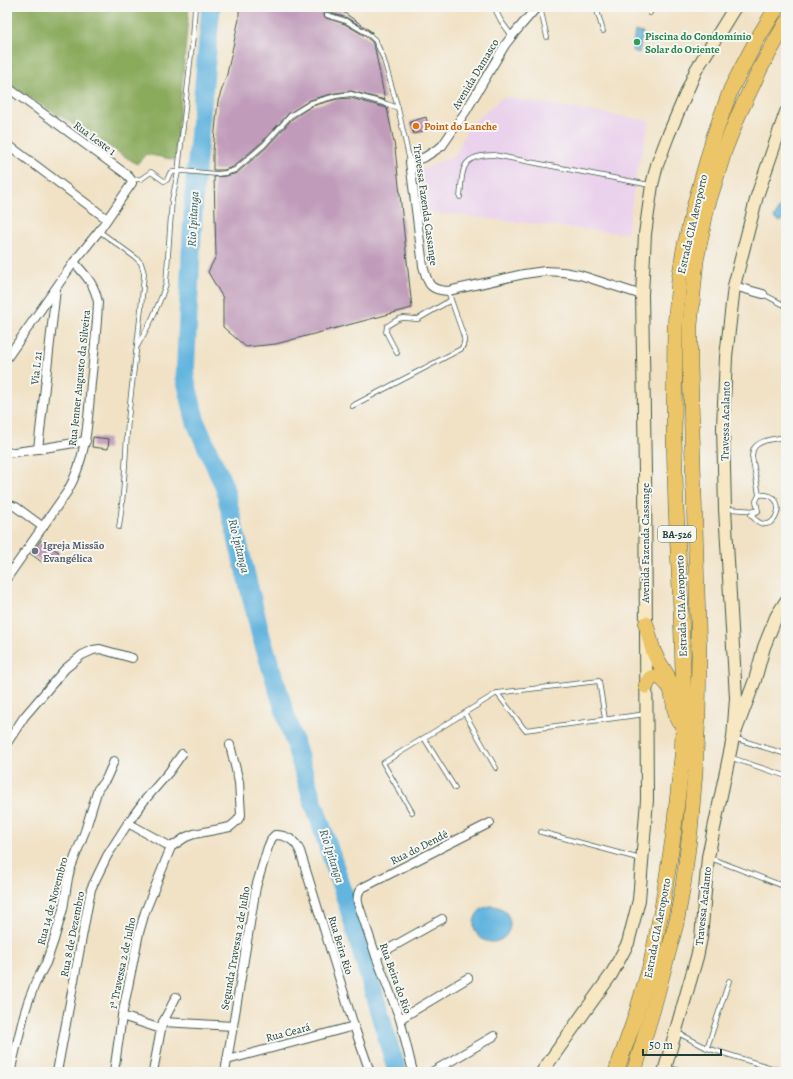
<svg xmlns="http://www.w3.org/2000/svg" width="793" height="1079" viewBox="0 0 793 1079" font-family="Alegreya,serif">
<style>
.built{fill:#ead1ec}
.forest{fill:#8aaa5c;stroke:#547448}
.water{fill:#63b5df;stroke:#41798a}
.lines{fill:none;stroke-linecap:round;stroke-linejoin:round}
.river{stroke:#63b5df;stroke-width:19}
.building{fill:#c09bba}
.lane-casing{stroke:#3e564a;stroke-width:5.5}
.street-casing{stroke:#3e564a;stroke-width:10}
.secondary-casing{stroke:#3e564a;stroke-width:14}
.highway-casing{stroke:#3e564a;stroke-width:16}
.lane{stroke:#fff;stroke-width:4}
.street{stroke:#fff;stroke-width:8}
.secondary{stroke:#f7e8c3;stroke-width:12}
.highway{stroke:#ecc569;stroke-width:15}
.leisure-dot{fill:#2e9e5b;stroke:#f6f6f2;stroke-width:1.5}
.food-dot{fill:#e8710a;stroke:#f6f6f2;stroke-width:1.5}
.worship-dot{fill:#6b7280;stroke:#f6f6f2;stroke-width:1.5}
.labels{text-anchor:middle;stroke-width:4;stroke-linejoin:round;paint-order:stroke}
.shield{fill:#f6f6f2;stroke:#60746d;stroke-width:1}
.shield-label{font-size:10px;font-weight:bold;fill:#1f3d34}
.leisure-label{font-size:11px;font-weight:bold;fill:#27864d;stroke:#f6f6f2;text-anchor:start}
.street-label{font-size:11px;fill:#1f3d34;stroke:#f6f6f2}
.food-label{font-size:11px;font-weight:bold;fill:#c56008;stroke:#f6f6f2;text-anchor:start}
.worship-label{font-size:11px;font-weight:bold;fill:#5b616d;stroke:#f6f6f2;text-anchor:start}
.water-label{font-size:12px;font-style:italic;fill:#305b5f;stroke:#f6f6f2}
</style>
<rect width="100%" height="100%" fill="#f6f6f2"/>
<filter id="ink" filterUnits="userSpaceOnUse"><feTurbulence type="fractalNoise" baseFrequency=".025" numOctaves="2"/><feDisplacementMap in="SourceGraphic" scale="8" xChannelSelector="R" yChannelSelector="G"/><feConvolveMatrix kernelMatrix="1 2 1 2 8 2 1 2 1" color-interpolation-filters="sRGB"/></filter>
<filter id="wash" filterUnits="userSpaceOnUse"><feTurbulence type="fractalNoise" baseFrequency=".012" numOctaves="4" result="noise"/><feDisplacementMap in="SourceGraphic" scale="16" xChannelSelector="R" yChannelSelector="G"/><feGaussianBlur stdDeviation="0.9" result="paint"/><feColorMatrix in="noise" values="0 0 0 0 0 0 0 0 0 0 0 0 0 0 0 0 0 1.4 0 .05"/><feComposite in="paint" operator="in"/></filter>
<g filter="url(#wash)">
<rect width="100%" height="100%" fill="#f1e2c6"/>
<path class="built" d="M503,97L650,121L637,170L627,234L418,211L415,172L455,156L468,127Z"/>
<path class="forest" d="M7,7H189L175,160L146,154L137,164L7,83Z"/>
<g class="water">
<path d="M635,31L643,33L639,53L632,51Z"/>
<path d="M782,203L786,205V212L781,222L774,218Z"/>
<circle cx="492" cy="924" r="18"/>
</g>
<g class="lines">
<path class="river" d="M211,7L194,193L185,377L196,423L224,486L261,636L310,792L349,909L397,1072"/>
</g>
<g id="blocks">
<g class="building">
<path d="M239,7H336L372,32V33L347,18L328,12L324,14V16L326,18L345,24L365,36L372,42L375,49L385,100L351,91L335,93L310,100L288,114L262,142L233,167L224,170H213V151L218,101L227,74L239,19Z"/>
<path d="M351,98L387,108L395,148L412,308L276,344L246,347L223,327V298L208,272L216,256L214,177L226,176L237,173L266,148L292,119L312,106L337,99Z"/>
<path d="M426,117L429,129L414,134L410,122Z"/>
<path d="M93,437L109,439L108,449L92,447Z"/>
<path d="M41,540L59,552L53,561L47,557L43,563L31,554Z"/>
</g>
</g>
</g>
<g filter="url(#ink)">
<use href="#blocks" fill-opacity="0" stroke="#3e564a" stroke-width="1"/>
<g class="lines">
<g class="lane-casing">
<g id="lane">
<path d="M494,7L501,21L512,36"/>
<path d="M540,7L547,37"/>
<path d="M596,7L603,31"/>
<path d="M649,7L650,13"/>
<path d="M398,108L410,162"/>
<path d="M131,180L141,179L151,172L164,181L167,180L170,173L173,172L183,171L217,174L225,173L235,170L264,145L290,116L311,103L336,96L351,94L387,104L398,108L383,57L375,40L367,33L346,21L327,15"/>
<path d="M460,197C463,169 460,155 494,155L650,185"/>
<path d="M99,231L136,258L141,263L144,273C141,322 133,371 128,421C125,456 125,491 119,527"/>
<path d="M763,294L786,306"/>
<path d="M138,345L152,319L161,298L166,284L172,200L178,172L193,37L195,7"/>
<path d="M397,353L386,332L387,326C393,323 398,317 405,318C409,318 413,319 418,319L451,300"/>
<path d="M352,406L461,349C465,344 465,340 463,334L448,291"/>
<path d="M727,509L758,511L756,501L759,495L752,456C752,456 753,451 753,450C758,439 776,439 786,437"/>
<path d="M758,511L751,515C775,545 793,490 759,495"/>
<path d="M497,693L599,681L605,719"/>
<path d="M465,714L496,768"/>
<path d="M424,738L455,788"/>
<path d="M734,738L786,754"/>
<path d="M729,757L786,776"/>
<path d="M412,812L383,763L497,693L525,730L646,714"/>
<path d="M541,832L641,859"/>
<path d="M710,858L786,887"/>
<path d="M678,1033L707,1048L785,1072"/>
<path d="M707,1048L729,981"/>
</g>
</g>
<g class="street-casing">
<g id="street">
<path d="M537,7L512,36L505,45L466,111L442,146L425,157L410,162L423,266C428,283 428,290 448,291L524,274L545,271L563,272L580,275L642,295"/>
<path d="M7,87L126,174L130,178L132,183L99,231L74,262L7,358"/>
<path d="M7,144L107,219"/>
<path d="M734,286L763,294"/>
<path d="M38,449L56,289"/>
<path d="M7,453L38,449L86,441"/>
<path d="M7,504L16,507L43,527"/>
<path d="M7,578L67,492C87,458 88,421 91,382C94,355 97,329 98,302C94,283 86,276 74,262"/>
<path d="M7,743L24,717L65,669L82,655L93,650L100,649L132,658"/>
<path d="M128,823L171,847"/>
<path d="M376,956L442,919"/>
<path d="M122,1016L161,1029"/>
<path d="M400,1019L468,978"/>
<path d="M163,1022L233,1026"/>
<path d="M227,1060L354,1026"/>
<path d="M665,1069L676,1072"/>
<path d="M11,1072L12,1064L24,1015L28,1002L35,984L46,963L54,940L63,909L68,878L70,870L85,831L98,789L106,779L114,761"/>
<path d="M57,1072L91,889L107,856L128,823L144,801L169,772L182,754"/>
<path d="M114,1072L122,1016L139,933L145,912L171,847L186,837L194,834L230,827L237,821L241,815L239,782L230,745"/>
<path d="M153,1072L161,1029L163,1022L176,997"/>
<path d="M225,1072L233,1026L256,887L268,847L272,838L275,835C287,835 295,840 300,851L354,1026L370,1072"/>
<path d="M413,1072L400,1019L376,956L358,903C357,897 357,892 362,888L490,823"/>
<path d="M432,1072L494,1036"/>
</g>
</g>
<g class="secondary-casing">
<g id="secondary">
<path d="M733,738L736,698L725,509L723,427L726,357L734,286L757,196L786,112"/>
<path d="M542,1072L583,1014L611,975L628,943L639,900L647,800L645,472L642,295L645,234L652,185L657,165L668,136L696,70L735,7"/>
<path d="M664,1072L697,957L701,938L708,857L733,738L755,680L764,647L776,617L786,601"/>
</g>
</g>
<g class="highway-casing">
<g id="highway">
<path d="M646,624L653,650L657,659L667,675L670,684L677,719"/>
<path d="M646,686C653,669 663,678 671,689"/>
<path d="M616,1072L635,1018L651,963L662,908L673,838L682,757L684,703L681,610L676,508L674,437L675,327L679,280L684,249L694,207L714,136L731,89L756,41L777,7"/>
<path d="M634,1072L653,1009L676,924L683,886L690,832L695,772L698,714L699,654L690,368V325L696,261L707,207L714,185L725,149L738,116L761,67L786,23"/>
</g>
</g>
<use href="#lane" class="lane"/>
<use href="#street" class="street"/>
<use href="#secondary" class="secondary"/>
<use href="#highway" class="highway"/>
</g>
</g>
<circle class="leisure-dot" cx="637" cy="42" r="4"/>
<circle class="food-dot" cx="416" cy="126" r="4"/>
<circle class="worship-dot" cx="35" cy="551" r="4"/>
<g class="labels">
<rect class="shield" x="658" y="526" width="38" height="16" rx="3"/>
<g class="shield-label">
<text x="677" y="538">BA-526</text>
</g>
<g class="leisure-label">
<text x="645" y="40">Piscina do Condomínio<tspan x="645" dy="13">Solar do Oriente</tspan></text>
</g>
<g class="street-label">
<text transform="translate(475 74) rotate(-59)" y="4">Avenida Damasco</text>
<text transform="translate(95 138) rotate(36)" y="4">Rua Leste 1</text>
<text transform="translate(426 205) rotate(82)" y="4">Travessa Fazenda Cassange</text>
<text transform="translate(692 224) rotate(-77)" y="4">Estrada CIA Aeroporto</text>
<text transform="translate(36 368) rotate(-84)" y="4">Via L 21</text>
<text transform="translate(79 378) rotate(-84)" y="4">Rua Jenner Augusto da Silveira</text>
<text transform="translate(725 421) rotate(-89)" y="4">Travessa Acalanto</text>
<text transform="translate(645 543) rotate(-90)" y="4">Avenida Fazenda Cassange</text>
<text transform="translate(681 606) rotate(-92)" y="4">Estrada CIA Aeroporto</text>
<text transform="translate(419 847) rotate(-27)" y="4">Rua do Dendê</text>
<text transform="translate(52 901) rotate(-75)" y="4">Rua 14 de Novembro</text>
<text transform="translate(703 906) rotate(-84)" y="4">Travessa Acalanto</text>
<text transform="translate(657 928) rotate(-79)" y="4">Estrada CIA Aeroporto</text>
<text transform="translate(72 934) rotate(-79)" y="4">Rua 8 de Dezembro</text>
<text transform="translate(341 945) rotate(73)" y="4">Rua Beira Rio</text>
<text transform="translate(235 948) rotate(-80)" y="4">Segunda Travessa 2 de Julho</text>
<text transform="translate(122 963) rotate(-78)" y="4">1ª Travessa 2 de Julho</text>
<text transform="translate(396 978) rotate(70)" y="4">Rua Beira do Rio</text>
<text transform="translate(288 1032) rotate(-15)" y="4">Rua Ceará</text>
</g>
<g class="food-label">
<text x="424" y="130">Point do Lanche</text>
</g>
<g class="worship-label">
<text x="43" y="549">Igreja Missão<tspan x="43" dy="13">Evangélica</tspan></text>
</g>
<g class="water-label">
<text transform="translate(193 219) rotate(-87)" y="4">Rio Ipitanga</text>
<text transform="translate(239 546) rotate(76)" y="4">Rio Ipitanga</text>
<text transform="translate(332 856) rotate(72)" y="4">Rio Ipitanga</text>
</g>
</g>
<rect width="793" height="1079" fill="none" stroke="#f6f6f2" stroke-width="24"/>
<path d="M643 1049v6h78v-6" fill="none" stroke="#1f3d34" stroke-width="2"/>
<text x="649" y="1049" font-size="12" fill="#1f3d34" stroke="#f6f6f2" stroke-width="3" paint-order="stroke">50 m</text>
</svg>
